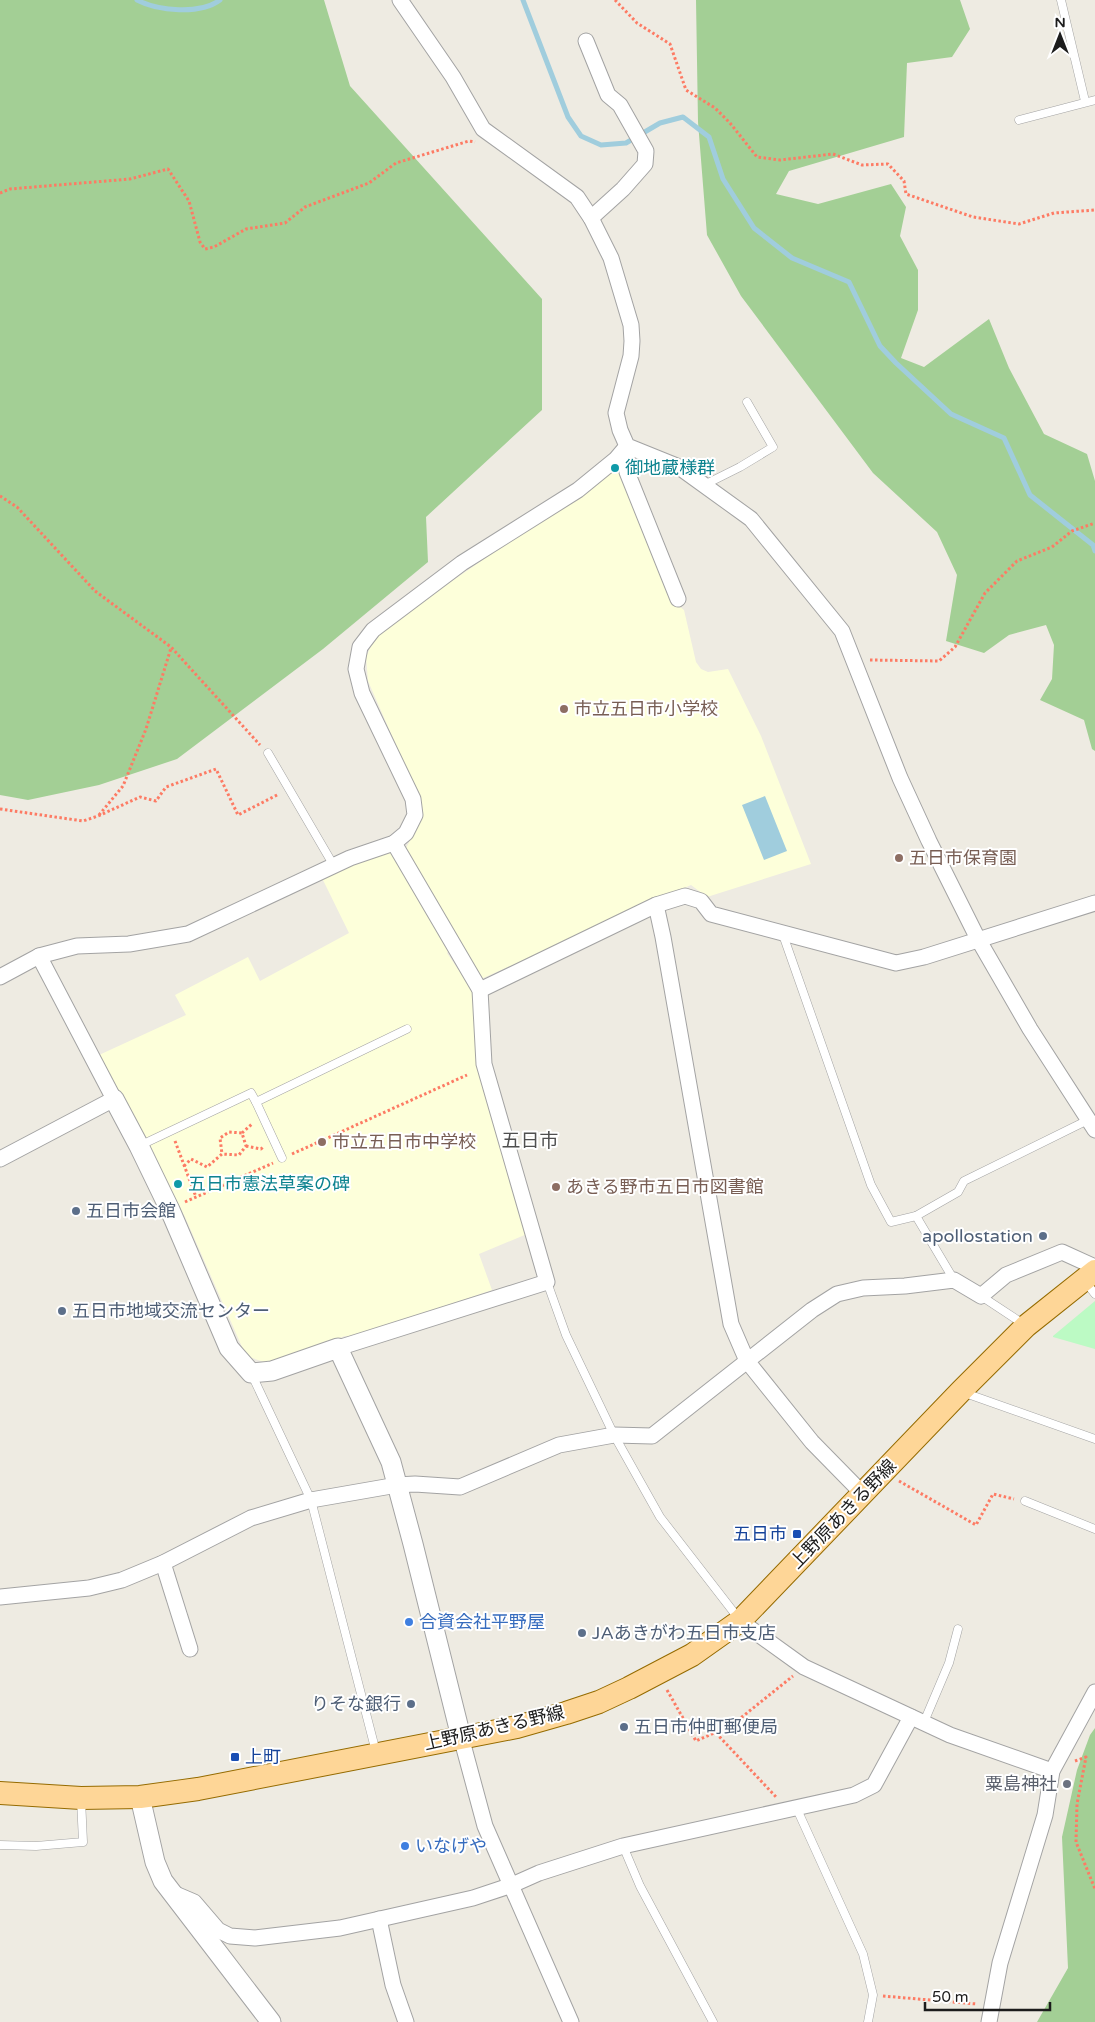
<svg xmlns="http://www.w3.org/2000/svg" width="1095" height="2022" viewBox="0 0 1095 2022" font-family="'Varela Round','Noto Sans JP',sans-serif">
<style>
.education{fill:#fdffda}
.forest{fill:#a3cf95}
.park{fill:#bcfac4}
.water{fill:#a0cddd}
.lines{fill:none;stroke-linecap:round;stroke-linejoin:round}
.stream{stroke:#a0cddd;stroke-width:5}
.service-casing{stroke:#a3a3a3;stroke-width:9}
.minor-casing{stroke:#a3a3a3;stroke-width:17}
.tertiary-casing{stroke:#a3a3a3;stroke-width:21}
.primary-casing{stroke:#956b00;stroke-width:24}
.path{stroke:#fd7b64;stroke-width:3;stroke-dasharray:2.5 2.5;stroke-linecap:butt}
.service{stroke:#fff;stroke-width:8}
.minor{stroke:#fff;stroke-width:15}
.tertiary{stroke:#fff;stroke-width:19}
.primary{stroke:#fed697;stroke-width:22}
.culture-dot{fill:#0f9aa8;stroke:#fff;stroke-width:2}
.education-dot{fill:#8d6e63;stroke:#fff;stroke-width:2}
.service-dot{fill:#5c6f8a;stroke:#fff;stroke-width:2}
.transit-dot{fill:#1a4fb4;stroke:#fff;stroke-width:2}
.shop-dot{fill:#3f7fe0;stroke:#fff;stroke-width:2}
.worship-dot{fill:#6b7280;stroke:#fff;stroke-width:2}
.labels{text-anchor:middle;stroke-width:4;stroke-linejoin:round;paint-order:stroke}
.culture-label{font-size:18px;fill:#0d838f;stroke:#fff;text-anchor:start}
.education-label{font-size:18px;fill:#785e54;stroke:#fff;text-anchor:start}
.service-label{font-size:18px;fill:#4e5e75;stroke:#fff;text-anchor:start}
.street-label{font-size:18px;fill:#1c1c1c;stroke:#fff}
.transit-label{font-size:18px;fill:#164399;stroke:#fff;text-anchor:end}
.shop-label{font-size:18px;fill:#366cbe;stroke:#fff;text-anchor:start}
.worship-label{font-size:18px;fill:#5b616d;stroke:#fff;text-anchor:end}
.neighbourhood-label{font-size:19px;fill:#4f4f4f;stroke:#fff}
</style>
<rect width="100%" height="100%" fill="#eeebe2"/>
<g class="education">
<path d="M608,473H622L675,603L684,610L696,662L701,669L708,672L728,669L761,736L811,864L707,897L691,885L481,979L405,850L415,831L422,814L417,793L368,681L366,657L377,633Z"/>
<path d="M389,849L451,948L447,953L475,994L527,1234L479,1254L492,1290L353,1337L345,1336L267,1363L246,1356L185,1217L99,1055L186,1015L175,995L248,957L260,981L349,933L322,878Z"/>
</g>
<g class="forest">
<path d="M0,0H324L350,86L542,299V410L426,517L428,562L323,649L177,759L99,785L28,800L0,795Z"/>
<path d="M696,0H960L970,29L952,57L907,63L904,137L789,171L776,194L818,204L891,184L906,207L900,236L918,270V310L901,358L924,367L989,319L1009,368L1044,434L1087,454L1095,481V751L1092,749L1084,720L1040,700L1052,679L1054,645L1046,625L1009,635L984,653L946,641L957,575L937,532L873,473L741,296L707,235L698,122Z"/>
<path d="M1095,1728V2022H1037L1068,1968L1062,1837L1077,1770L1090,1735Z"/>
</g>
<path class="park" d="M1095,1301V1349L1053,1337V1336Z"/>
<path class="water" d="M765,796L787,851L764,860L742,805Z"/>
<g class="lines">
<g class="stream">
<path d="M137,0C158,11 200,15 220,0"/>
<path d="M523,0L568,117L581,136L601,145L626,143L660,123L683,117L709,137L723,179L754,228L792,258L849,282L880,346L896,363L951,414L1004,438L1030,495L1093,545L1095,551"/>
</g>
<g class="service-casing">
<g id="service">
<path d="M1061,0L1085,101"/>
<path d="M1019,120L1095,100"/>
<path d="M704,485L740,467L773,447L747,402"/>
<path d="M268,753L334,866"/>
<path d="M782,932L871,1185L891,1222L916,1216L954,1280"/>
<path d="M256,1102L282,1158"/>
<path d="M139,1146L251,1093L256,1102L407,1029"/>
<path d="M916,1216L958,1192L964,1181L1088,1120"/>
<path d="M1085,1281L1095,1294"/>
<path d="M547,1282L566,1335L614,1435L660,1517L739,1619"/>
<path d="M981,1296L1025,1325"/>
<path d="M251,1373L311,1500L376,1752"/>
<path d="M965,1393L1095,1439"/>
<path d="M1025,1501L1095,1529"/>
<path d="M924,1722L949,1663L958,1629"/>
<path d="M796,1807L863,1954L873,1995L868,2022"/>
<path d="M0,1845L36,1846L83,1842L81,1799"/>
<path d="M623,1846L640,1886L713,2022"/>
</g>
</g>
<g class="minor-casing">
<g id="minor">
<path d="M400,0L453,77L483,129L577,197L591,218L611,258L631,325L632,341L631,356L616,413L620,430L627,446L679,467L751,519L842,631L900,778L929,841L978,939L1030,1029L1095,1130"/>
<path d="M586,41L608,95L620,105L646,151L645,164L623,189L591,218"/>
<path d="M627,446V472L678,599"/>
<path d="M656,905L663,937L731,1324L747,1361L812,1442L863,1494"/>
<path d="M0,977L39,956L77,946L129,944L188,934L350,858L394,843L406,833L415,815L413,799L362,693L356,669L360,647L373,630L462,563L578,490L616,459L627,446"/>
<path d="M480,990L656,905L685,896L701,901L711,914L896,963L924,957L1095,903"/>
<path d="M0,1159L114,1099L39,956"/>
<path d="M338,1348L547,1282L484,1064L480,990L394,843"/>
<path d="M163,1563L190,1649"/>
<path d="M0,1597L89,1588L122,1580L163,1563L251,1518L311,1500L397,1485L415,1484L460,1487L559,1445L614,1435L652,1436L812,1310L837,1294L863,1288L905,1286L954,1280L981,1296L1006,1275L1062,1252L1095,1267"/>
<path d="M740,1621L804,1667L950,1735L1052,1771"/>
<path d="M461,1737L485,1826L571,2022"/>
<path d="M173,1893L194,1902L218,1930L230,1936L255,1938L340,1928L473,1898L512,1885L539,1873L623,1846L854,1795L874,1785L911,1717"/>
<path d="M379,1919L393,1985L406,2022"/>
<path d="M989,2022L1000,1963L1045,1815L1052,1771L1095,1692"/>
</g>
</g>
<g class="tertiary-casing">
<g id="tertiary">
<path d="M114,1099L139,1146L170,1210L229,1348L251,1373L272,1371L338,1348L391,1462L413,1544L461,1737"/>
<path d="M140,1797L155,1862L163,1881L271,2022"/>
</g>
</g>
<g class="primary-casing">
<path id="primary" d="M0,1793L81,1798L140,1797L198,1789L517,1727L566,1713L599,1702L629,1688L692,1655L740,1621L961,1391L1026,1326L1095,1271"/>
</g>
<g class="path">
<path d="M615,0L637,23L670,44L686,90L715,108L730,123L757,157L780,160L833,154L862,165L888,164L904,181L906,194L973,217L1019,224L1054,213L1095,210"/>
<path d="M0,193L10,189L130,179L168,169L189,201L200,242L205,249L214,247L246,229L285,223L305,207L369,183L396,163L469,141L475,142"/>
<path d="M0,496L17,507L95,591L171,647L260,745"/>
<path d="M870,660L939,661L955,647L985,593L1017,561L1052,547L1072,531L1095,523"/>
<path d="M0,809L83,821L98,816L140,797L156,801L166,787L216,769L238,815L279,794"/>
<path d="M99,815L123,786L146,729L171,648"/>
<path d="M242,1133L253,1123"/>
<path d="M175,1141L196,1197"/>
<path d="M246,1146L261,1149L264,1146"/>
<path d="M292,1154L467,1075"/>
<path d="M184,1166L191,1159L207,1167L222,1154L239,1155L246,1146L242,1133L229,1132L220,1138L222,1154"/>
<path d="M185,1202L273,1163"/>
<path d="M899,1481L976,1525L993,1494L1014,1499"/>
<path d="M667,1690L696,1741L732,1725L793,1676"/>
<path d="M716,1733L777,1798"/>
<path d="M1075,1761L1086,1757L1077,1804L1076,1842L1095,1889"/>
<path d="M883,1996L977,2004"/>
</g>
<use href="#service" class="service"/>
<use href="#minor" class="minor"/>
<use href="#tertiary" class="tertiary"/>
<use href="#primary" class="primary"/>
</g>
<g class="culture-dot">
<circle cx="615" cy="468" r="5"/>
<circle cx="178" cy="1184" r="5"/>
</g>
<g class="education-dot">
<circle cx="564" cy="709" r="5"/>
<circle cx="899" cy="858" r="5"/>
<circle cx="322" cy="1142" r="5"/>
<circle cx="556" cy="1187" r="5"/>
</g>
<g class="service-dot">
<circle cx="76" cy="1211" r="5"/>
<circle cx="1043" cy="1236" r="5"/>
<circle cx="62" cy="1311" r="5"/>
<circle cx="582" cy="1633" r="5"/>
<circle cx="411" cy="1704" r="5"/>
<circle cx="624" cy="1727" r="5"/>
</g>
<g class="transit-dot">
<rect x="792" y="1529" width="10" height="10" rx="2.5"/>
<rect x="230" y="1752" width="10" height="10" rx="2.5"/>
</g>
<g class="shop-dot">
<circle cx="409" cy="1622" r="5"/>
<circle cx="405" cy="1846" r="5"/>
</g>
<circle class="worship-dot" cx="1067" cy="1784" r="5"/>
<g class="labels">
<g class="culture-label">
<text x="625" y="474">御地蔵様群</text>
<text x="188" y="1190">五日市憲法草案の碑</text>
</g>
<g class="education-label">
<text x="574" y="715">市立五日市小学校</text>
<text x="909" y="864">五日市保育園</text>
<text x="332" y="1148">市立五日市中学校</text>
<text x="566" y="1193">あきる野市五日市図書館</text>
</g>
<g class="service-label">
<text x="86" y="1217">五日市会館</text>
<text x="1033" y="1242" text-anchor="end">apollostation</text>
<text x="72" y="1317">五日市地域交流センター</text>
<text x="592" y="1639">JAあきがわ五日市支店</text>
<text x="401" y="1710" text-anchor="end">りそな銀行</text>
<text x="634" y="1733">五日市仲町郵便局</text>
</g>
<g class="street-label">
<text transform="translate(843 1514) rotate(-46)" y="6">上野原あきる野線</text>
<text transform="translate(494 1728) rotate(-13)" y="6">上野原あきる野線</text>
</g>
<g class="transit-label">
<text x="787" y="1540">五日市</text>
<text x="245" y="1763" text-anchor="start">上町</text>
</g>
<g class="shop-label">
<text x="419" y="1628">合資会社平野屋</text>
<text x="415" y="1852">いなげや</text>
</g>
<g class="worship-label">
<text x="1057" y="1790">粟島神社</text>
</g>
<g class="neighbourhood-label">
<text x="530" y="1147">五日市</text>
</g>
</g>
<g transform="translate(1060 35)" stroke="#ffffff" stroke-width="4" paint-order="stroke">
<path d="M0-4L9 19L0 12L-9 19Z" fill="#1c1c1c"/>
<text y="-8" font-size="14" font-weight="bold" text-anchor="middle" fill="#1c1c1c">N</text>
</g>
<path d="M925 2002v8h125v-8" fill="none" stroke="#1c1c1c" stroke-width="2.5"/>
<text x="932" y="2002" font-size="15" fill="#1c1c1c" stroke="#ffffff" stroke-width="4" paint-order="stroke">50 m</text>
</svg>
